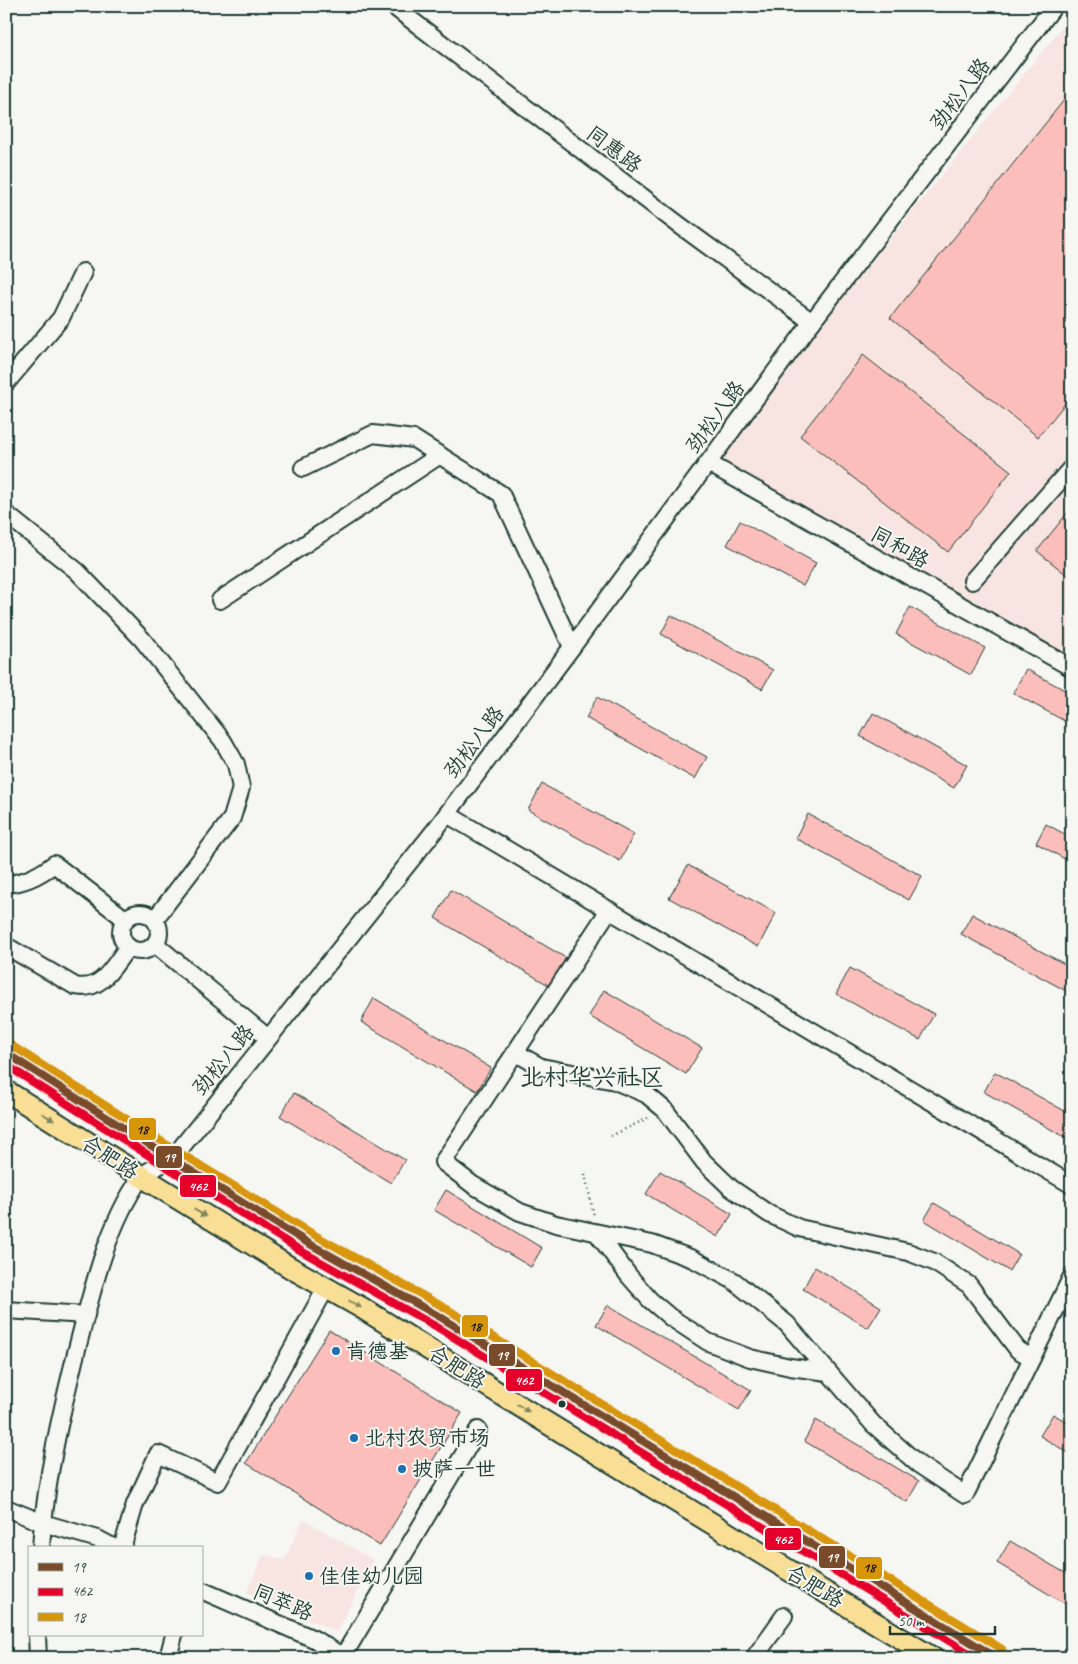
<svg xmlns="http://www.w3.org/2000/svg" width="1078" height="1664" viewBox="0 0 1078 1664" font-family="Caveat,'LXGW WenKai TC',sans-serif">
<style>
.built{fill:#f8e5e1}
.building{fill:#fbbeba;stroke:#1f3d34}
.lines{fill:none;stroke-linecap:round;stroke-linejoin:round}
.minor-casing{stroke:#1f3d34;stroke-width:20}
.major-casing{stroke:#1f3d34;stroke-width:24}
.path{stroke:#1f3d34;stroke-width:2.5;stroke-dasharray:1 4;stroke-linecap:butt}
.minor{stroke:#f6f6f2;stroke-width:16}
.major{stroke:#f9df96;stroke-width:20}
.bus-1-casing{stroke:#f6f6f2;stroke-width:11}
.bus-2-casing{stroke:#f6f6f2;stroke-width:11}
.bus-3-casing{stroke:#f6f6f2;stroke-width:11}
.bus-1{stroke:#7a4b2a;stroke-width:8}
.bus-2{stroke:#e4002b;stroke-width:8}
.bus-3{stroke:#d79608;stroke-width:8}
.oneway{fill:#818660}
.poi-dot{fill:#1f6fb2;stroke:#f6f6f2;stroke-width:2}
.bus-dot{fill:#1f3d34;stroke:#f6f6f2;stroke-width:2}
.labels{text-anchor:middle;stroke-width:4;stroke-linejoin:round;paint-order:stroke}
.street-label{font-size:21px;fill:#1f3d34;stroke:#f6f6f2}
.poi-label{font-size:21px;fill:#1f3d34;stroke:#f6f6f2;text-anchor:start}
.quarter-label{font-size:24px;fill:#1f3d34;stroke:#f6f6f2}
.line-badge{stroke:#f6f6f2;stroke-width:2}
.badge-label{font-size:14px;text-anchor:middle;font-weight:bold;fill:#fff}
.pale-badge-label{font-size:14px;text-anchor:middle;font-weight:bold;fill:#111}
</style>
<rect width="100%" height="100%" fill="#f6f6f2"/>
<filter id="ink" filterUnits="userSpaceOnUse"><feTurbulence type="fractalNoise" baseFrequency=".02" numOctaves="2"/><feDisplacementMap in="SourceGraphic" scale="10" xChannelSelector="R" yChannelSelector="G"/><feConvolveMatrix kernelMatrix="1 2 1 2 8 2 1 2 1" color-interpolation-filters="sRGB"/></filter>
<g filter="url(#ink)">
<g class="built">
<path d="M1072,15V667L708,463Z"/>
<path d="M303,1519L373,1560L337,1632L247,1592L263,1555L285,1560Z"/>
<path d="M6,1596L11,1597V1658H6Z"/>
</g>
<g class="building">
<path d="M1072,90V395L1038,437L890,318Z"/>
<path d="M863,355L1011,471L948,552L800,436Z"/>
<path d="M1072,507V579L1037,551Z"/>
<path d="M740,521L816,563L803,586L727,545Z"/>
<path d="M910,607L985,648L971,675L896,634Z"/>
<path d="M671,615L773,670L762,689L661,634Z"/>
<path d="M1026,669L1072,694V725L1013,693Z"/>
<path d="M597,697L707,757L695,779L586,718Z"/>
<path d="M873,713L967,765L954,788L860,736Z"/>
<path d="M542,784L634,834L620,861L528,810Z"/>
<path d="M808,814L922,876L909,900L795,838Z"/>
<path d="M1046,824L1072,838V863L1036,843Z"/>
<path d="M688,865L776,913L758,947L669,898Z"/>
<path d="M451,890L566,958L550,986L435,918Z"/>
<path d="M972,914L1072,968V994L961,934Z"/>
<path d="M850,968L934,1014L920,1040L836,994Z"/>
<path d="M604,990L702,1048L686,1074L589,1016Z"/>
<path d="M374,998L491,1068L477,1091L361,1022Z"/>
<path d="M995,1072L1072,1115V1141L984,1092Z"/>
<path d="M294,1093L405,1160L391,1183L280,1116Z"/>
<path d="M660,1171L732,1214L718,1237L646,1194Z"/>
<path d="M446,1190L542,1248L531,1267L434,1210Z"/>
<path d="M934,1203L1019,1254L1009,1271L924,1220Z"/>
<path d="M815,1267L881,1307L868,1328L803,1289Z"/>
<path d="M608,1305L751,1390L739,1410L596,1325Z"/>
<path d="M329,1330L462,1413L380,1546L246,1463Z"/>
<path d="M1053,1414L1072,1425V1455L1040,1436Z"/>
<path d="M816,1420L919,1481L907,1502L804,1441Z"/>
<path d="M1010,1541L1072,1577V1608L997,1563Z"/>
</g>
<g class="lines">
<g class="minor-casing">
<g id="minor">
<path d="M393,6L678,224L812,322"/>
<path d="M6,383L61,318L83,272"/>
<path d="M708,463L1072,668"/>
<path d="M303,468L373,434L414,439L501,494L572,647"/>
<path d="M6,514L77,571L142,639L223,741L236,764L241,788L232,818L155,919"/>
<path d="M972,581L1072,467"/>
<path d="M220,600L440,455"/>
<path d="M447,814L1072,1185"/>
<path d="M6,884C25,883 40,875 54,864L125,919"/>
<path d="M609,910L443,1162L473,1185L520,1212L556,1224L652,1244L693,1259L734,1281L787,1324L873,1424L918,1464L965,1495L1072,1276"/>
<circle cx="140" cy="932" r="19"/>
<path d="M155,944L268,1038"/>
<path d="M6,946L75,986C102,992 113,966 128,947"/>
<path d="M516,1053L541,1067L615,1081L646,1094L665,1110L704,1162L731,1188L769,1214L799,1228L908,1252L934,1262L969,1285L1018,1350L1032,1358"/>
<path d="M597,1233L629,1276L650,1300L670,1317L708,1342L750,1358L790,1367L828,1372"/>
<path d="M6,1310L86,1315"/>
<path d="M6,1508L43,1523L98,1539L115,1548"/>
<path d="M41,1548C45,1482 61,1413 77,1349C91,1295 107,1225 140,1179C145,1171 164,1163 172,1159L435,830L572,647L812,322L1054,6"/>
<path d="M122,1548L135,1504L158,1454L218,1482L326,1288"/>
<path d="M201,1590L314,1639L345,1658"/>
<path d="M37,1635L38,1658"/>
<path d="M168,1658L174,1635"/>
<path d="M342,1658L478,1430"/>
<path d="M754,1658L784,1616"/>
</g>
</g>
<g class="major-casing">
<g id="major">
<path d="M6,1053L172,1159L308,1243L442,1318L997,1658"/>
<path d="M6,1091L141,1176L291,1268L362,1308L547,1423L933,1658"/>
</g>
</g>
<g class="path">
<path d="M611,1136L650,1117"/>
<path d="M585,1174L594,1216"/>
</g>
<use href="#minor" class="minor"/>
<use href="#major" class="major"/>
<g class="bus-1-casing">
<path id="bus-1" d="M6,1053L172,1159L308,1243L442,1318L997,1658"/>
</g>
<g class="bus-2-casing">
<path id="bus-2" d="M6,1065L167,1167L303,1252L437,1327L977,1658"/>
</g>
<g class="bus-3-casing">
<path id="bus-3" d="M11,1045L177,1151L313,1234L447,1309L1002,1649"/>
</g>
<use href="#bus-1" class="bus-1"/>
<use href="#bus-2" class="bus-2"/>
<use href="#bus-3" class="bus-3"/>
</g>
<defs><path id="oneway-solid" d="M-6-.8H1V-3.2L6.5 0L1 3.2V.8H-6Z" transform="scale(1.25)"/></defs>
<g class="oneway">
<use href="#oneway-solid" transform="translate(48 1117) rotate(32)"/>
<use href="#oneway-solid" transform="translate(200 1213) rotate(31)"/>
<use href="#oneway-solid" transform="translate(355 1304) rotate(30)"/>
<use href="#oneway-solid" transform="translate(523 1408) rotate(32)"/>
</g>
</g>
<g class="poi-dot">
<circle cx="336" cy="1351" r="5"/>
<circle cx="354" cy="1438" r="5"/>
<circle cx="402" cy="1469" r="5"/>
<circle cx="309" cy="1576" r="5"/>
</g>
<circle class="bus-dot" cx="562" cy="1404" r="4.5"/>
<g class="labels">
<g class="street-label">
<text transform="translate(960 94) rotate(-53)" y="7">劲松八路</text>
<text transform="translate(614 149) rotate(37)" y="7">同惠路</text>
<text transform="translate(715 417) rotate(-54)" y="7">劲松八路</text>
<text transform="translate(900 547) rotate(29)" y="7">同和路</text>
<text transform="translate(474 742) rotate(-53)" y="7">劲松八路</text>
<text transform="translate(223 1060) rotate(-51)" y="7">劲松八路</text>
<text transform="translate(110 1157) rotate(32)" y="7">合肥路</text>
<text transform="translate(457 1367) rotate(32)" y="7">合肥路</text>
<text transform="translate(815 1586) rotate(31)" y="7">合肥路</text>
<text transform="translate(283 1602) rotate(23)" y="7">同萃路</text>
</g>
<g class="poi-label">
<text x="346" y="1358">肯德基</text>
<text x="364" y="1445">北村农贸市场</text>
<text x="412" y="1476">披萨一世</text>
<text x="319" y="1583">佳佳幼儿园</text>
</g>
<g class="quarter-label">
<text x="592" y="1085">北村华兴社区</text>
</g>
</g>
<g class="line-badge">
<rect x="128" y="1117" width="29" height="24" rx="5" fill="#d79608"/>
<rect x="155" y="1145" width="28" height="24" rx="5" fill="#7a4b2a"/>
<rect x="179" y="1174" width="38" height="24" rx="5" fill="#e4002b"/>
<rect x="461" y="1314" width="28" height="24" rx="5" fill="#d79608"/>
<rect x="488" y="1343" width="28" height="24" rx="5" fill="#7a4b2a"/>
<rect x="505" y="1368" width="38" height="24" rx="5" fill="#e4002b"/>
<rect x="764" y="1527" width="38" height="24" rx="5" fill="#e4002b"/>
<rect x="818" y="1545" width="28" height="24" rx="5" fill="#7a4b2a"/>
<rect x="855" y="1556" width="28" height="24" rx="5" fill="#d79608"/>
</g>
<g class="badge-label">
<text x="169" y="1162">19</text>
<text x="198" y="1191">462</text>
<text x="502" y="1360">19</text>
<text x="524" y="1385">462</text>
<text x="783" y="1544">462</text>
<text x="832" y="1562">19</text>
</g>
<g class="pale-badge-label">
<text x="142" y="1134">18</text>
<text x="475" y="1331">18</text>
<text x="869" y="1572">18</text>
</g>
<rect width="1078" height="1664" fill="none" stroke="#f6f6f2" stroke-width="25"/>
<rect x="12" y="12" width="1053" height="1639" fill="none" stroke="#1f3d34" stroke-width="2" filter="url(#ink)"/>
<rect x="28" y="1546" width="175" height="90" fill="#f6f6f2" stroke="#a0aca6"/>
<rect x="38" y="1563" width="25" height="8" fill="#7a4b2a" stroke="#a0aca6"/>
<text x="72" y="1572" font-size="15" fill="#1f3d34">19</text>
<rect x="38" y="1588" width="25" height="8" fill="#e4002b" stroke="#a0aca6"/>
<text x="72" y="1596" font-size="15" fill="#1f3d34">462</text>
<rect x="38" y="1613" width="25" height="8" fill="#d79608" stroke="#a0aca6"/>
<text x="72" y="1622" font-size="15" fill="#1f3d34">18</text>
<path d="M890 1626v8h105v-8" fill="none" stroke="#1f3d34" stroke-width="2.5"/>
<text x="898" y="1626" font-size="15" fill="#1f3d34" stroke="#f6f6f2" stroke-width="4" paint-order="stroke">50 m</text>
</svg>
